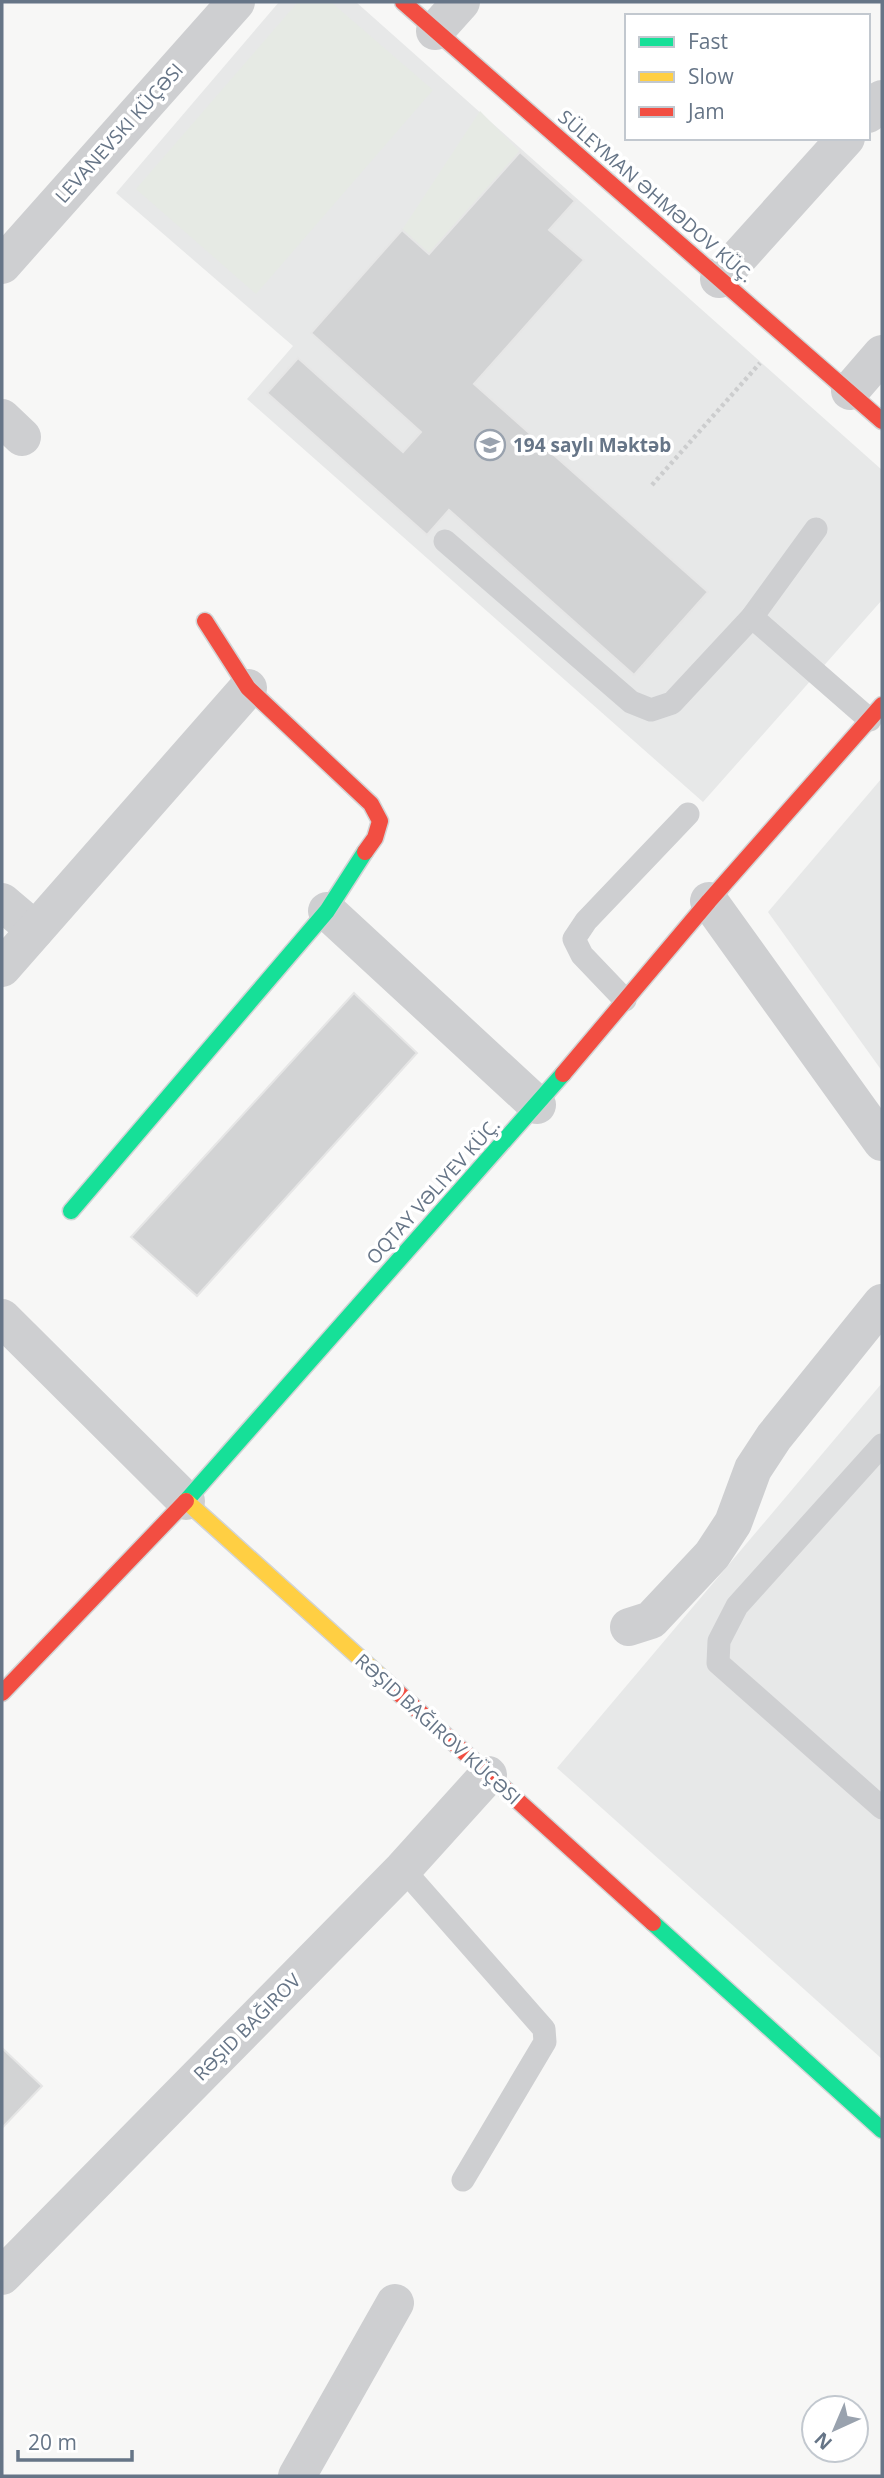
<svg xmlns="http://www.w3.org/2000/svg" width="884" height="2478" viewBox="0 0 884 2478" font-family="'Open Sans',sans-serif">
<style>
.built{fill:#e7e8e8}
.green{fill:#e6eae4}
.building{fill:#d2d3d4;stroke:#e6e6e6;stroke-width:2}
.lines{fill:none;stroke-linecap:round;stroke-linejoin:round}
.fast-casing{stroke:#d2d4d5;stroke-width:19}
.slow-casing{stroke:#d2d4d5;stroke-width:19}
.jam-casing{stroke:#d2d4d5;stroke-width:19}
.path{stroke:#cccdce;stroke-width:4.5;stroke-dasharray:3.5 3.5;stroke-linecap:butt}
.lane{stroke:#cecfd1;stroke-width:23}
.street{stroke:#cecfd1;stroke-width:38}
.fast{stroke:#16e098;stroke-width:16}
.slow{stroke:#ffcf43;stroke-width:16}
.jam{stroke:#f24e42;stroke-width:16}
.labels{text-anchor:middle;stroke-width:7;stroke-linejoin:round;paint-order:stroke}
.street-label{font-size:19px;fill:#667587;stroke:#fff}
.poi-label{font-size:19px;font-weight:bold;fill:#667587;stroke:#fff;text-anchor:start}
</style>
<rect width="100%" height="100%" fill="#f7f7f6"/>
<g class="built">
<path d="M279,2H356L882,470V600L703,802L247,399L293,346L116,193Z"/>
<path d="M882,778V1071L768,912Z"/>
<path d="M882,1383V2059L557,1768Z"/>
</g>
<g class="green">
<path d="M298,2H331L433,90L256,294L136,189Z"/>
<path d="M480,111L520,152L429,254L402,230Z"/>
</g>
<g class="building">
<path d="M520,152L575,201L549,230L584,260L474,384L708,592L634,675L449,510L427,535L267,393L298,358L403,452L421,432L311,333L402,230L429,254Z"/>
<path d="M354,993L417,1053L197,1296L131,1237Z"/>
<path d="M2,2048L42,2086L2,2128Z"/>
</g>
<g class="lines">
<g class="fast-casing">
<g id="fast">
<path d="M71,1211L327,911L365,852"/>
<path d="M186,1501L563,1074"/>
<path d="M653,1923L882,2130"/>
</g>
</g>
<g class="slow-casing">
<path id="slow" d="M186,1501L392,1687"/>
</g>
<g class="jam-casing">
<g id="jam">
<path d="M403,2L882,421"/>
<path d="M205,621L248,688L371,804L380,821L375,838L365,852"/>
<path d="M563,1074L709,901L882,705"/>
<path d="M392,1687L653,1923"/>
<path d="M2,1693L186,1501"/>
</g>
</g>
<path class="path" d="M652,485L760,363"/>
<g class="lane">
<path d="M445,541L631,702L651,710L672,703L752,617L816,529"/>
<path d="M752,617L870,720"/>
<path d="M625,1000L582,955L574,939L586,921L688,814"/>
<path d="M882,1445L737,1606L719,1641L718,1663L882,1808"/>
<path d="M403,1869L544,2029L545,2042L463,2180"/>
</g>
<g class="street">
<path d="M435,31L461,2"/>
<path d="M868,114L882,99"/>
<path d="M2,265L236,2"/>
<path d="M719,279L846,138"/>
<path d="M850,391L882,354"/>
<path d="M2,418L22,437"/>
<path d="M709,901L882,1142"/>
<path d="M2,902L35,930"/>
<path d="M327,911L537,1105"/>
<path d="M2,968L248,688"/>
<path d="M2,1318L186,1501"/>
<path d="M629,1627L651,1620L712,1555L733,1523L753,1469L774,1437L882,1303"/>
<path d="M2,2276L403,1869L488,1775"/>
<path d="M297,2476L395,2303"/>
</g>
<use href="#fast" class="fast"/>
<use href="#slow" class="slow"/>
<use href="#jam" class="jam"/>
</g>
<defs>
<g id="school-ring" transform="scale(1.575)"><circle r="9.5" fill="#fff" stroke="#99a2ae" stroke-width="1.5"/><path d="M0-5L7-2L0 1L-7-2ZM-4 1L0 2.5L4 1V4Q0 6-4 4Z" fill="#99a2ae"/></g>
</defs>
<g fill-rule="evenodd">
<use href="#school-ring" x="490" y="445"/>
</g>
<g class="labels">
<g class="street-label">
<text transform="translate(119 133) rotate(-48)" y="7">LEVANEVSKI KÜÇƏSI</text>
<text transform="translate(656 196) rotate(41)" y="7">SÜLEYMAN ƏHMƏDOV KÜÇ.</text>
<text transform="translate(433 1191) rotate(-48)" y="7">OQTAY VƏLIYEV KÜÇ.</text>
<text transform="translate(438 1729) rotate(42)" y="7">RƏŞID BAĞIROV KÜÇƏSI</text>
<text transform="translate(247 2027) rotate(-45)" y="7">RƏŞID BAĞIROV</text>
</g>
<g class="poi-label">
<text x="513" y="452">194 saylı Məktəb</text>
</g>
</g>
<rect width="884" height="2478" fill="none" stroke="#667587" stroke-width="7"/>
<rect x="625" y="14" width="245" height="126" fill="#ffffff" stroke="#c2c8cf" stroke-width="2"/>
<rect x="639" y="37" width="35" height="10" fill="#16e098" stroke="#c2c8cf" stroke-width="2"/>
<text x="688" y="49" font-size="21" fill="#667587">Fast</text>
<rect x="639" y="72" width="35" height="10" fill="#ffcf43" stroke="#c2c8cf" stroke-width="2"/>
<text x="688" y="84" font-size="21" fill="#667587">Slow</text>
<rect x="639" y="107" width="35" height="10" fill="#f24e42" stroke="#c2c8cf" stroke-width="2"/>
<text x="688" y="119" font-size="21" fill="#667587">Jam</text>
<g transform="translate(835 2429) rotate(224)"><circle r="33" fill="#ffffff" stroke="#c2c8cf" stroke-width="2"/>
<path d="M0-5L12 26L0 18L-12 26Z" fill="#99a2ae"/>
<text y="-10" font-size="19" font-weight="bold" text-anchor="middle" fill="#667587">N</text>
</g>
<path d="M18 2450v10h114v-10" fill="none" stroke="#667587" stroke-width="3.5"/>
<text x="28" y="2450" font-size="21" fill="#667587" stroke="#ffffff" stroke-width="5" paint-order="stroke">20 m</text>
</svg>
